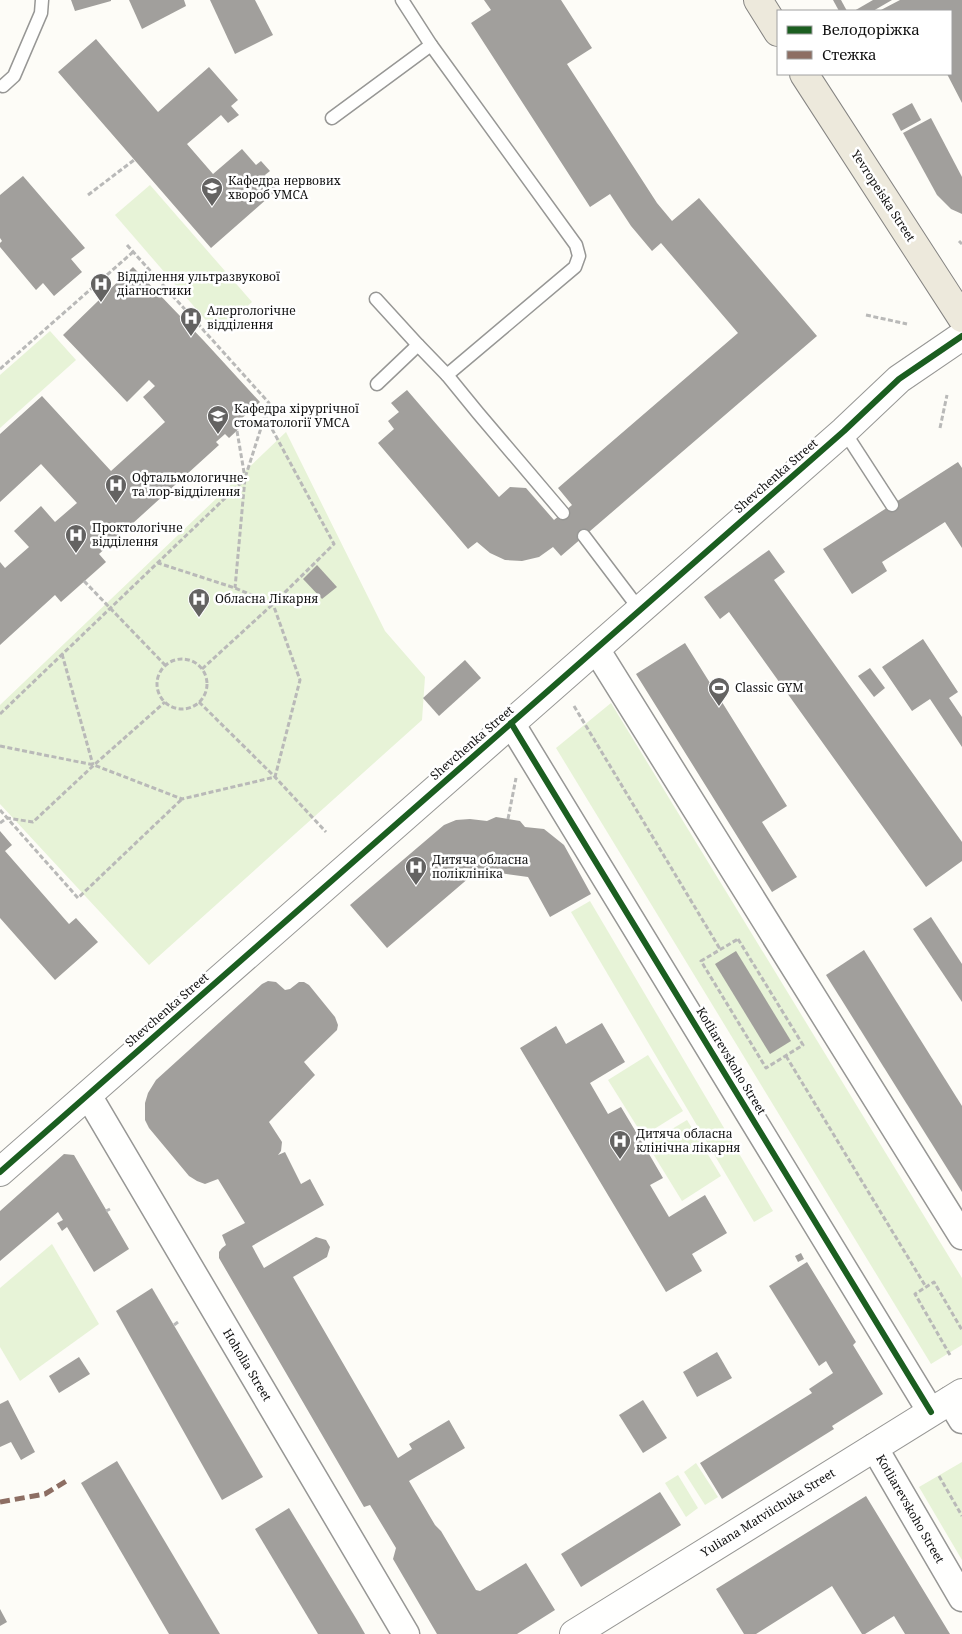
<svg xmlns="http://www.w3.org/2000/svg" width="962" height="1634" viewBox="0 0 962 1634" font-family="'Noto Serif',serif">
<style>
.green{fill:#e7f3d7}
.building{fill:#a19f9c}
.lines{fill:none;stroke-linecap:round;stroke-linejoin:round}
.service-casing{stroke:#979795;stroke-width:15}
.minor-casing{stroke:#979795;stroke-width:29}
.tertiary-casing{stroke:#979795;stroke-width:30}
.primary-casing{stroke:#858482;stroke-width:30}
.path{stroke:#b9b9b8;stroke-width:3;stroke-dasharray:5 2.5;stroke-linecap:butt}
.service{stroke:#fffffe;stroke-width:12}
.minor{stroke:#fffffe;stroke-width:26}
.tertiary{stroke:#fffffe;stroke-width:28}
.primary{stroke:#ede9dc;stroke-width:28}
.quiet{stroke:#8d6e63;stroke-width:5;stroke-dasharray:10 5;stroke-linecap:butt}
.cycleway-casing{stroke:#fff;stroke-width:9}
.cycleway{stroke:#1b5e20;stroke-width:6}
.labels{text-anchor:middle;stroke-width:5;stroke-linejoin:round;paint-order:stroke}
.poi-label{font-size:12px;fill:#111;stroke:#fff;text-anchor:start}
.street-label{font-size:12px;fill:#111;stroke:#fff}
</style>
<rect width="100%" height="100%" fill="#fdfcf7"/>
<g class="green">
<path d="M150,185L252,302L217,333L115,215Z"/>
<path d="M50,331L76,360L0,428V375Z"/>
<path d="M286,432L385,631L425,677L422,720L149,965L0,804V705Z"/>
<path d="M611,703L962,1278V1345L931,1364L556,748Z"/>
<path d="M590,901L773,1211L754,1222L571,912Z"/>
<path d="M648,1055L683,1111L643,1136L608,1080Z"/>
<path d="M687,1120L721,1176L682,1201L647,1144Z"/>
<path d="M52,1244L99,1324L20,1381L0,1347V1288Z"/>
<path d="M962,1462V1560L919,1487Z"/>
<path d="M696,1463L718,1497L705,1505L684,1472Z"/>
<path d="M678,1475L698,1508L686,1517L665,1483Z"/>
</g>
<g class="building">
<path d="M71,0H111V1L75,11Z"/>
<path d="M129,0H184L186,6L142,29Z"/>
<path d="M210,0H255L273,35L235,54Z"/>
<path d="M484,0H561L592,48L567,64L657,203L672,221L699,198L817,336L561,556L553,547L539,557L522,561L505,560L490,553L477,542L468,549L378,443L394,429L388,421L399,412L391,403L407,390L499,497L510,487L526,488L554,520L572,505L558,488L738,333L661,243L652,251L631,226L610,194L590,207L471,23L491,10Z"/>
<path d="M833,0H841L847,11H839Z"/>
<path d="M873,0H892L873,11H854Z"/>
<path d="M900,0H962V103L947,74H951V11H879Z"/>
<path d="M96,39L158,112L209,67L238,100L231,106L239,115L228,123L221,115L187,144L213,174L242,149L256,165L261,161L270,171L265,175L277,190L211,248L58,72Z"/>
<path d="M912,103L921,120L901,131L892,114Z"/>
<path d="M931,118L962,177V214L951,209L937,195L903,133Z"/>
<path d="M23,176L85,248L71,259L82,272L54,296L43,283L36,290L0,247V243L2,241L0,238V195Z"/>
<path d="M133,267L204,341L260,402L240,420L244,424L229,438L225,434L216,442L219,445L99,554L106,562L61,602L55,595L0,645V562L5,568L29,547L14,531L41,506L55,522L77,503L41,464L0,502V434L42,396L111,471L165,422L143,397L155,386L149,380L127,402L63,335Z"/>
<path d="M958,462L962,468V548L945,522L882,562L887,571L852,594L823,549Z"/>
<path d="M769,550L785,572L774,580L962,842V861L926,887L729,612L720,619L704,597Z"/>
<path d="M317,565L337,587L322,599L303,579Z"/>
<path d="M923,639L958,692L949,698L962,717V747L930,699L912,711L882,667Z"/>
<path d="M685,643L787,806L762,822L797,877L772,892L636,674Z"/>
<path d="M465,660L481,678L439,716L423,698Z"/>
<path d="M870,668L885,688L874,697L858,676Z"/>
<path d="M496,817L520,821L525,827L544,829L564,845L591,894L550,917L528,877L463,868L470,877L387,948L350,905L444,825L456,820L470,819L487,821Z"/>
<path d="M0,831L12,845L5,851L69,924L76,918L98,942L55,980L0,918Z"/>
<path d="M931,917L962,964V1002L913,929Z"/>
<path d="M864,950L962,1106V1192L826,975Z"/>
<path d="M736,951L791,1041L770,1054L715,964Z"/>
<path d="M268,981L276,982L285,990L290,989L299,982H304L309,985L335,1017L338,1025L337,1030L304,1062L315,1075L269,1122L282,1142L281,1151L278,1155L285,1152L301,1184L310,1179L324,1205L252,1246L264,1268L316,1237L326,1240L330,1247L327,1257L293,1277L398,1458L412,1449L409,1444L449,1420L465,1448L409,1481L435,1525L441,1531L476,1590L480,1591L526,1563L555,1610L517,1634H437L393,1559L396,1548L370,1505L364,1507L219,1258V1252L222,1248L226,1245L222,1235L245,1223L218,1179L205,1184L197,1181L189,1176L149,1128L145,1120V1103L148,1093L156,1080L262,984Z"/>
<path d="M602,1023L625,1062L590,1083L608,1114L621,1107L642,1142L663,1178L650,1185L669,1217L705,1195L727,1233L692,1254L702,1271L666,1292L520,1048L556,1026L566,1044Z"/>
<path d="M64,1154L74,1155L129,1249L94,1272L67,1227L62,1231L57,1223L63,1220L58,1212L0,1261V1211Z"/>
<path d="M801,1253L804,1259L798,1262L795,1256Z"/>
<path d="M807,1262L856,1342L853,1345L883,1394L832,1426L834,1429L722,1499L700,1463L812,1393L809,1389L833,1373L826,1361L819,1366L769,1286Z"/>
<path d="M152,1288L263,1477L222,1500L116,1311Z"/>
<path d="M717,1352L732,1378L697,1397L683,1372Z"/>
<path d="M79,1357L90,1374L59,1393L49,1376Z"/>
<path d="M8,1400L35,1452L21,1460L11,1442L0,1447V1404Z"/>
<path d="M643,1400L667,1438L643,1453L619,1415Z"/>
<path d="M117,1461L220,1634H169L81,1483Z"/>
<path d="M660,1492L681,1525L581,1587L561,1554Z"/>
<path d="M866,1496L950,1634H905L894,1616L865,1634H862L832,1586L756,1634H744L716,1589Z"/>
<path d="M289,1508L357,1620L365,1634H318L255,1529Z"/>
<path d="M0,1609L7,1622L0,1626Z"/>
</g>
<g class="lines">
<g class="service-casing">
<g id="service">
<path d="M3,86L14,76L41,13L42,0"/>
<path d="M332,118L431,45"/>
<path d="M376,299L418,345"/>
<path d="M447,375L478,413L563,513"/>
<path d="M377,384L418,345L447,375L575,267L579,256L576,245L431,45L402,0"/>
<path d="M844,431L892,505"/>
<path d="M584,536L640,610"/>
</g>
</g>
<g class="minor-casing">
<g id="minor">
<path d="M596,649L962,1236"/>
<path d="M511,723L931,1412"/>
<path d="M88,1095L406,1634"/>
<path d="M950,1400L962,1420"/>
<path d="M874,1447L962,1598"/>
</g>
</g>
<g class="tertiary-casing">
<g id="tertiary">
<path d="M0,1172L844,431L899,379L962,336"/>
<path d="M574,1634L962,1393"/>
</g>
</g>
<g class="primary-casing">
<g id="primary">
<path d="M758,0L778,32"/>
<path d="M804,74L962,318"/>
</g>
</g>
<g class="path">
<path d="M88,195L134,160"/>
<path d="M959,241L962,244"/>
<path d="M127,245L269,403L245,478L235,588"/>
<path d="M866,315L907,324"/>
<path d="M0,369L133,252"/>
<path d="M940,428L947,395"/>
<path d="M237,431L245,478"/>
<path d="M84,581L165,665"/>
<path d="M62,654L93,765"/>
<circle cx="182" cy="684" r="25"/>
<path d="M202,669L273,604L334,544L265,416"/>
<path d="M199,702L275,777L326,832"/>
<path d="M574,706L720,949"/>
<path d="M0,714L245,479"/>
<path d="M0,746L94,765L182,799L275,777L300,680L273,604L235,588L158,563"/>
<path d="M0,810L78,898L182,799"/>
<path d="M508,819L516,778"/>
<path d="M0,823L7,818L33,822L94,765L165,702"/>
<path d="M738,939L803,1045L766,1068L701,961Z"/>
<path d="M786,1056L926,1287"/>
<path d="M106,1211L110,1209"/>
<path d="M174,1325L178,1322"/>
<path d="M950,1355L915,1294L934,1282L962,1330"/>
<path d="M939,1476L962,1516"/>
</g>
<use href="#service" class="service"/>
<use href="#minor" class="minor"/>
<use href="#tertiary" class="tertiary"/>
<use href="#primary" class="primary"/>
<path class="quiet" d="M0,1502L45,1494L68,1480"/>
<g class="cycleway-casing">
<g id="cycleway">
<path d="M511,723L931,1412"/>
<path d="M0,1172L844,431L899,379L962,336"/>
</g>
</g>
<use href="#cycleway" class="cycleway"/>
</g>
<defs>
<g id="university-pin" transform="scale(1.125)"><path d="M0 17L-7.5 6A9.5 9.5 0 1 1 7.5 6Z" fill="#646362" stroke="#fff"/><path d="M0-5L7-2L0 1L-7-2ZM-4 1L0 2.5L4 1V4Q0 6-4 4Z" fill="#fff"/></g>
<g id="hospital-pin" transform="scale(1.125)"><path d="M0 17L-7.5 6A9.5 9.5 0 1 1 7.5 6Z" fill="#646362" stroke="#fff"/><path d="M-5-5h3v3.5h4V-5h3V5h-3V1.5h-4V5h-3Z" fill="#fff"/></g>
<g id="stadium-pin" transform="scale(1.125)"><path d="M0 17L-7.5 6A9.5 9.5 0 1 1 7.5 6Z" fill="#646362" stroke="#fff"/><path d="M0-5a6.5 5 0 1 0 0 10a6.5 5 0 1 0 0-10ZM-3.5-1.8h7v3.6h-7Z" fill="#fff"/></g>
</defs>
<g fill-rule="evenodd">
<use href="#university-pin" x="212" y="188"/>
<use href="#hospital-pin" x="101" y="284"/>
<use href="#hospital-pin" x="191" y="318"/>
<use href="#university-pin" x="218" y="416"/>
<use href="#hospital-pin" x="116" y="485"/>
<use href="#hospital-pin" x="76" y="535"/>
<use href="#hospital-pin" x="199" y="599"/>
<use href="#stadium-pin" x="719" y="688"/>
<use href="#hospital-pin" x="416" y="867"/>
<use href="#hospital-pin" x="620" y="1141"/>
</g>
<g class="labels">
<g class="poi-label">
<text x="228" y="185">Кафедра нервових<tspan x="228" dy="14">хвороб УМСА</tspan></text>
<text x="117" y="281">Відділення ультразвукової<tspan x="117" dy="14">діагностики</tspan></text>
<text x="207" y="315">Алергологічне<tspan x="207" dy="14">відділення</tspan></text>
<text x="234" y="413">Кафедра хірургічної<tspan x="234" dy="14">стоматології УМСА</tspan></text>
<text x="132" y="482">Офтальмологичне-<tspan x="132" dy="14">та лор-відділення</tspan></text>
<text x="92" y="532">Проктологічне<tspan x="92" dy="14">відділення</tspan></text>
<text x="215" y="603">Обласна Лікарня</text>
<text x="735" y="692">Classic GYM</text>
<text x="432" y="864">Дитяча обласна<tspan x="432" dy="14">поліклініка</tspan></text>
<text x="636" y="1138">Дитяча обласна<tspan x="636" dy="14">клінічна лікарня</tspan></text>
</g>
<g class="street-label">
<text transform="translate(883 196) rotate(57)" y="4">Yevropeiska Street</text>
<text transform="translate(776 476) rotate(-41)" y="4">Shevchenka Street</text>
<text transform="translate(472 743) rotate(-41)" y="4">Shevchenka Street</text>
<text transform="translate(167 1010) rotate(-41)" y="4">Shevchenka Street</text>
<text transform="translate(731 1061) rotate(59)" y="4">Kotliarevskoho Street</text>
<text transform="translate(247 1365) rotate(59)" y="4">Hoholia Street</text>
<text transform="translate(910 1509) rotate(60)" y="4">Kotliarevskoho Street</text>
<text transform="translate(768 1513) rotate(-32)" y="4">Yuliana Matviichuka Street</text>
</g>
</g>
<rect x="777" y="10" width="175" height="65" fill="#ffffff" stroke="#a0a0a0"/>
<rect x="787" y="26" width="25" height="8" fill="#1b5e20" stroke="#a0a0a0"/>
<text x="822" y="35" font-size="15" fill="#111111">Велодоріжка</text>
<rect x="787" y="51" width="25" height="8" fill="#8d6e63" stroke="#a0a0a0"/>
<text x="822" y="60" font-size="15" fill="#111111">Стежка</text>
</svg>
